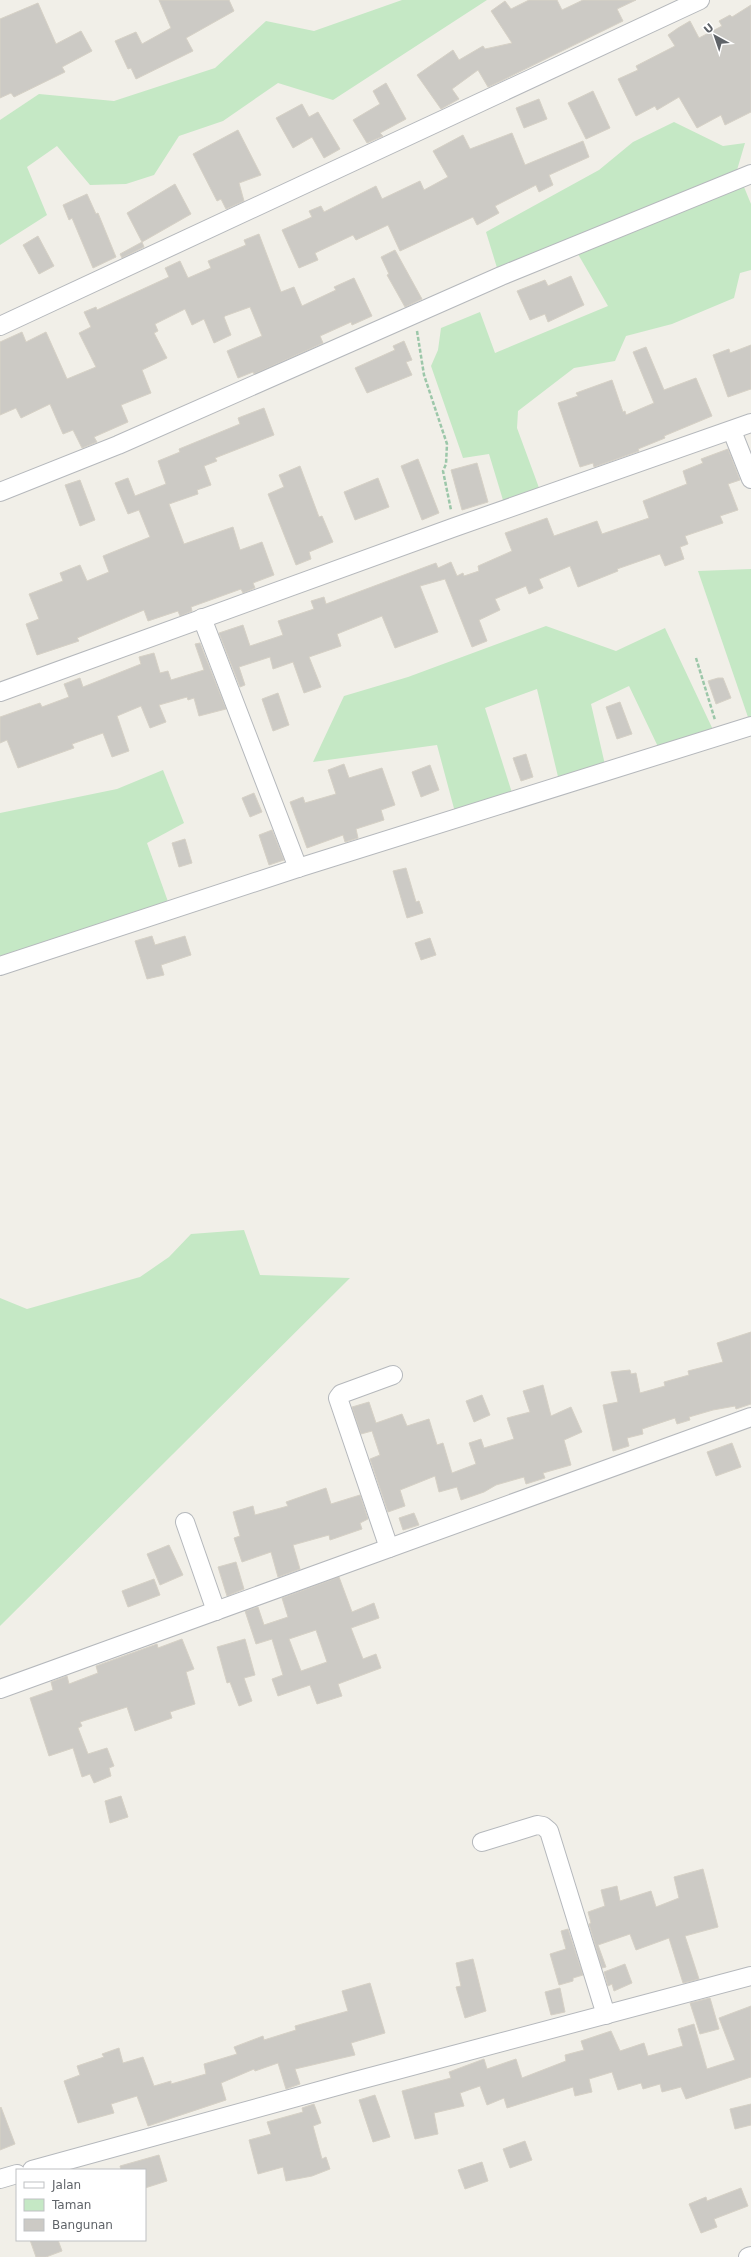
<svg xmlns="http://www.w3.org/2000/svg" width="751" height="2257" viewBox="0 0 751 2257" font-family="'DejaVu Sans',sans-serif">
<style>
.green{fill:#c5e8c5}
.building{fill:#cccac5;stroke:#d6d1c6;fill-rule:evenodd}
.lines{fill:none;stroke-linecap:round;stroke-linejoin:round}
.minor-casing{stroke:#b5b8bc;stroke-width:20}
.path{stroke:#9cc7a9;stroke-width:2.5;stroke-dasharray:4 2;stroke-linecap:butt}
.minor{stroke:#fff;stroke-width:18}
</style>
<rect width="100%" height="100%" fill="#f1efe8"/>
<g class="green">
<path d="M402,0H487L333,100L278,83L223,121L179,136L154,175L126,184L90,185L57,146L27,167L47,215L0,245V120L39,94L114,101L215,68L266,21L314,31Z"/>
<path d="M674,122L723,146L745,143L737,170L751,204V270L740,273L734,298L672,324L626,336L615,361L574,368L518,411L517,428L542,496L506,510L489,454L463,458L431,366L438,350L441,328L480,312L495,353L608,306L571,242L498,271L486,232L599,170L633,142Z"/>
<path d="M751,569V723H750L698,571Z"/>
<path d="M546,626L616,651L665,628L715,734L661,753L629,686L591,704L606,769L560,785L537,689L485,708L514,799L456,816L437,745L313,762L344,696L408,677Z"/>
<path d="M163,770L184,823L147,843L171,910L0,966V813L117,789Z"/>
<path d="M244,1230L260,1275L350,1278L0,1626V1298L27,1309L140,1277L169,1257L191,1234Z"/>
</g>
<g class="building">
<path d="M159,0H229L234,11L186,38L193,51L136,79L131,68L128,69L115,41L136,32L142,44L171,28Z"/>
<path d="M529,0H557L562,10L583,0H636L617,9L623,21L503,80L488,87L478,70L452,89L459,99L441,109L417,75L453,50L459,60L483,46L485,49L512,43L491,11L505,1L511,9Z"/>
<path d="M38,3L56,44L81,31L92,51L62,67L65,72L14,97L11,93L0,98V19Z"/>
<path d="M751,5V112L725,125L721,115L697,128L679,97L657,110L655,106L636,116L618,79L638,70L636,66L675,46L668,35L678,28L690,21L699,38L722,26L719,21L730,15L732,17Z"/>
<path d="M386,83L406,119L380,133L383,136L367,143L353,120L380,104L373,91Z"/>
<path d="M593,91L610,128L586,139L568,103Z"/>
<path d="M539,99L547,119L524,128L516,108Z"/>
<path d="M302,104L309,117L318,112L340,149L324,158L312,137L293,148L276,118Z"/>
<path d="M238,130L261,175L239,183L244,201L226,209L221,199L217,201L193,154Z"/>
<path d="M512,133L525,165L583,141L589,157L549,175L553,185L539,192L536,185L495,206L499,213L477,225L473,217L400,251L388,225L356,240L353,235L315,253L318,260L299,268L282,230L312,217L309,211L321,206L324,212L376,186L382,199L420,181L424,190L448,177L433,151L463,135L470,149Z"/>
<path d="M175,184L191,214L142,242L127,213Z"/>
<path d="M87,194L96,214L98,213L116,257L93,268L72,218L69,220L63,205Z"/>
<path d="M259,234L281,292L294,287L302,306L336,290L334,287L354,278L372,316L352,325L351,322L320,336L323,343L254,374L253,372L238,378L227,351L262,336L250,307L225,316L224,317L231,335L214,343L204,319L192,325L185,309L155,324L158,331L154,333L167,358L142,370L151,393L121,405L128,422L94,437L97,442L82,448L73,430L63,434L50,404L21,418L16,408L0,415V342L22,332L26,342L46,332L67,379L96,367L79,333L91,327L84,312L96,307L97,310L169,277L165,268L180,261L188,278L211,268L208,261L246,245L244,240Z"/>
<path d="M38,236L54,266L39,274L23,245Z"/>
<path d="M142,242L144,247L122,258L120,254Z"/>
<path d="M395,250L422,299L405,307L387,275L389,274L381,257Z"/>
<path d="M571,276L584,305L548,322L545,314L530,320L517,291L545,280L548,286Z"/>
<path d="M404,341L412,360L406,362L412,375L367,393L355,368L395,350L393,346Z"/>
<path d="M751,345V389L728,397L713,355L729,349L730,353Z"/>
<path d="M646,347L664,390L696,378L712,416L664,436L665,438L638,449L639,451L594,467L593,463L580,467L558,403L578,396L576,393L612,380L623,412L625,411L626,415L654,403L633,352Z"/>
<path d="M264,408L274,435L215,458L217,461L204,466L211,485L197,490L198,494L169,504L184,544L233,527L240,550L262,542L274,575L253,583L255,588L243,593L241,589L191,607L192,611L180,616L178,611L148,621L144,610L77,638L79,641L37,655L26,624L39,619L29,594L63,581L60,573L80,565L87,581L109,572L103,556L150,537L139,510L128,514L115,483L128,478L135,496L166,484L158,461L180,452L179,449L240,424L238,418Z"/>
<path d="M728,449L740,480L728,484L738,510L720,516L723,523L685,536L688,544L680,547L684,559L665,566L660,554L617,569L618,571L578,587L570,566L539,579L543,588L529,594L526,586L495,599L500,610L479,620L487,641L472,647L445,579L420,586L438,632L395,648L382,616L337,634L341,646L309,657L321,687L304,693L293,662L273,669L270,657L239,667L245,685L240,687L219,633L243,625L250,646L283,635L278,621L314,609L311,601L324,597L326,604L436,563L438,568L451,562L457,576L463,573L464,576L479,571L478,566L512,551L505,533L547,518L554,536L597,521L602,534L649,518L643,501L687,484L683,471L703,463L701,459Z"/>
<path d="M418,459L439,513L422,520L401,466Z"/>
<path d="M477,463L488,502L462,510L451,470Z"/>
<path d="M300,466L319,517L322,516L333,542L309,552L311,559L296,565L268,494L284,487L279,475Z"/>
<path d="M378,478L389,507L355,520L344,492Z"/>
<path d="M80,480L95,520L80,526L65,485Z"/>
<path d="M200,643L226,709L199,716L194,698L188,700L187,697L159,705L166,722L150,728L141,706L117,716L129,751L112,757L103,733L72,744L74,748L18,768L7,740L0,743V717L40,703L42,707L69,697L64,684L80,678L83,687L141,664L139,657L154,653L160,673L168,671L171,680L204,670L195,644Z"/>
<path d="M718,678H723L731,698L716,704L708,681Z"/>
<path d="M278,693L289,725L273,731L262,699Z"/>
<path d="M620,702L632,734L617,739L606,707Z"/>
<path d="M526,754L533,777L521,781L513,758Z"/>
<path d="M344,764L349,778L382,768L395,805L381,810L384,820L356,829L358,838L345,842L343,835L307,848L290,802L303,797L305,803L336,794L328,770Z"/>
<path d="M430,765L439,790L421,797L412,772Z"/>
<path d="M254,793L262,812L250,817L242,798Z"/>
<path d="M272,830L284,860L269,865L259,835Z"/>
<path d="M185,839L192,863L179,867L172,843Z"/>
<path d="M406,868L416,902L419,901L423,913L407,918L393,871Z"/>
<path d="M152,936L155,945L185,936L191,955L161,965L164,975L147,979L135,941Z"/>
<path d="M430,938L436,955L421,960L415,943Z"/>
<path d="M751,1332V1404L736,1409L735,1406L713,1410L689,1417L690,1420L677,1424L675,1418L642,1429L643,1434L627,1438L629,1446L613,1451L603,1405L618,1402L611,1372L630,1370L631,1374L636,1373L640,1393L665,1386L664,1382L689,1375L688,1371L723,1362L717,1343Z"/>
<path d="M543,1385L551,1416L571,1407L582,1432L564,1440L571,1465L543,1473L545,1478L526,1484L524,1477L496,1485L484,1492L461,1500L457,1487L439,1492L435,1476L400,1490L405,1506L388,1512L370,1459L380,1455L372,1431L361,1434L352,1407L369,1402L376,1423L402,1414L407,1426L429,1419L437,1445L443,1443L452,1473L476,1464L469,1443L481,1439L484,1448L514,1439L507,1418L530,1412L523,1391Z"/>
<path d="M482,1395L490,1415L474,1422L466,1401Z"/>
<path d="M732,1443L741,1467L716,1476L707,1452Z"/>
<path d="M326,1488L331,1504L360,1495L368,1519L360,1523L362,1529L330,1540L329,1535L293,1545L300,1569L278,1577L271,1552L242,1562L234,1538L240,1536L233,1512L253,1506L255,1515L288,1506L286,1502Z"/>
<path d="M414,1513L419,1525L403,1530L399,1518Z"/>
<path d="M169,1545L183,1575L160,1585L147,1554Z"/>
<path d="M236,1562L244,1589L227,1596L218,1567Z"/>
<path d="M339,1577L352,1612L374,1603L379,1618L351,1628L363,1659L376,1654L381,1668L338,1684L342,1696L317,1704L310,1685L278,1696L272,1679L283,1675L272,1639L256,1644L245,1611L258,1607L264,1625L288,1617L282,1598ZM316,1630L327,1662L301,1671L289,1639Z"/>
<path d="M154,1579L160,1595L128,1607L122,1591Z"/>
<path d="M182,1639L194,1669L186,1672L195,1704L170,1712L172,1718L135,1731L127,1707L80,1722L82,1726L78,1728L88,1754L107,1748L114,1766L109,1768L111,1776L94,1783L90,1774L82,1777L73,1748L49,1756L30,1698L53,1690L51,1682L67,1676L69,1684L98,1673L96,1666L157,1644L158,1648Z"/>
<path d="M245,1639L255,1675L244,1678L252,1701L239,1706L230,1682L227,1683L217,1647Z"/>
<path d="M121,1796L128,1817L110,1823L105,1801Z"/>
<path d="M703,1869L718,1927L685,1936L699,1979L683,1983L669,1938L636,1950L630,1934L598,1945L606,1967L602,1968L589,1924L591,1923L588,1912L605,1906L601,1890L617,1886L620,1901L651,1891L656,1907L679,1898L674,1877Z"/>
<path d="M568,1929L583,1975L573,1978V1981L559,1985L550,1954L566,1949L561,1931Z"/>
<path d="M473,1959L486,2011L465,2018L456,1987L461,1986L456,1963Z"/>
<path d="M625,1964L632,1983L614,1991L612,1984L608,1986L604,1972Z"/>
<path d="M370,1983L385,2033L351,2043L355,2055L295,2069L300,2084L286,2089L278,2063L255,2071L254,2069L221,2083L226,2100L148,2126L137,2096L111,2104L114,2113L78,2123L64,2081L80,2075L77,2066L104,2057L102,2054L119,2048L123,2063L143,2057L154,2086L171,2081V2084L206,2074L204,2064L237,2054L234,2047L263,2036L264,2040L296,2030L295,2026L348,2011L342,1991Z"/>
<path d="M560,1988L565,2012L551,2015L545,1992Z"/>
<path d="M710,1998L719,2029L700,2034L690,2003Z"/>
<path d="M751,2006V2077L686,2099L681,2087L662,2092L660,2084L643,2089L641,2083L618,2090L612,2072L589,2079L592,2092L575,2096L573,2087L507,2108L504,2098L487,2105L480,2086L460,2093L464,2106L434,2113L438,2134L415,2139L402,2091L451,2078L449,2072L484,2059L487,2069L516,2059L522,2078L566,2061L565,2055L584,2050L581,2041L611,2031L620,2051L644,2043L648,2056L683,2046L678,2029L694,2024L707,2069L735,2060L719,2018Z"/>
<path d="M375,2095L390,2137L373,2142L359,2100Z"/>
<path d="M314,2104L321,2123L313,2126L322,2159L326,2157L330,2169L312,2176L286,2181L283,2167L258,2174L249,2140L271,2134L267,2122L303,2112L302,2108Z"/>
<path d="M751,2104V2125L735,2129L730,2109Z"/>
<path d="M1,2107L15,2144L0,2150V2108Z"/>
<path d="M525,2141L532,2160L510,2168L503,2149Z"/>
<path d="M159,2155L167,2181L145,2188V2170H121L120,2166Z"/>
<path d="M482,2162L488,2181L465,2189L458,2170Z"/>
<path d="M741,2188L748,2206L714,2219L717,2227L701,2233L689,2204L706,2197L707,2201Z"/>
<path d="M30,2240H58L62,2251L46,2257H36Z"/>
</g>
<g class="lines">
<g class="minor-casing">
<g id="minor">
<path d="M0,326L700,0"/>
<path d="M732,431L751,479"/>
<path d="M0,492L118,445L501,276L751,174"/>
<path d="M202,618L298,868"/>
<path d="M0,692L455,527L751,423"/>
<path d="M0,966L298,868L751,726"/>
<path d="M185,1522L216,1611"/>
<path d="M389,1548L338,1398L341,1394L393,1375"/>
<path d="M0,1689L751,1417"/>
<path d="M482,1842L537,1825L543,1826L549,1831L606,2015"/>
<path d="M32,2170L348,2083L751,1976"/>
<path d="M0,2179L17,2174"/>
<path d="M748,2257L751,2256"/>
</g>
</g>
<g class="path">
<path d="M417,331L424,375L447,444L446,464L443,471L451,510"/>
<path d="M696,658L715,720"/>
</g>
<use href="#minor" class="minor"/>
</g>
<rect x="16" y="2169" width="130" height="72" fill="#ffffff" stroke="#bfc1c3"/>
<rect x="24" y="2182" width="20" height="6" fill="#ffffff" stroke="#bfc1c3"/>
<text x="52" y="2189" font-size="12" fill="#5f6368">Jalan</text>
<rect x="24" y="2199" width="20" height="12" fill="#c5e8c5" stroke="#bfc1c3"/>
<text x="52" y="2209" font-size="12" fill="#5f6368">Taman</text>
<rect x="24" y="2219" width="20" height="12" fill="#cccac5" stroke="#bfc1c3"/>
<text x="52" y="2229" font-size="12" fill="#5f6368">Bangunan</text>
<g transform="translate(715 36) rotate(320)" stroke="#ffffff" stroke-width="3" paint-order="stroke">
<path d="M0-3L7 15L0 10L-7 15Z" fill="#5f6368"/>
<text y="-6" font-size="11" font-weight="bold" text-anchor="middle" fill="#5f6368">U</text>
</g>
</svg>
